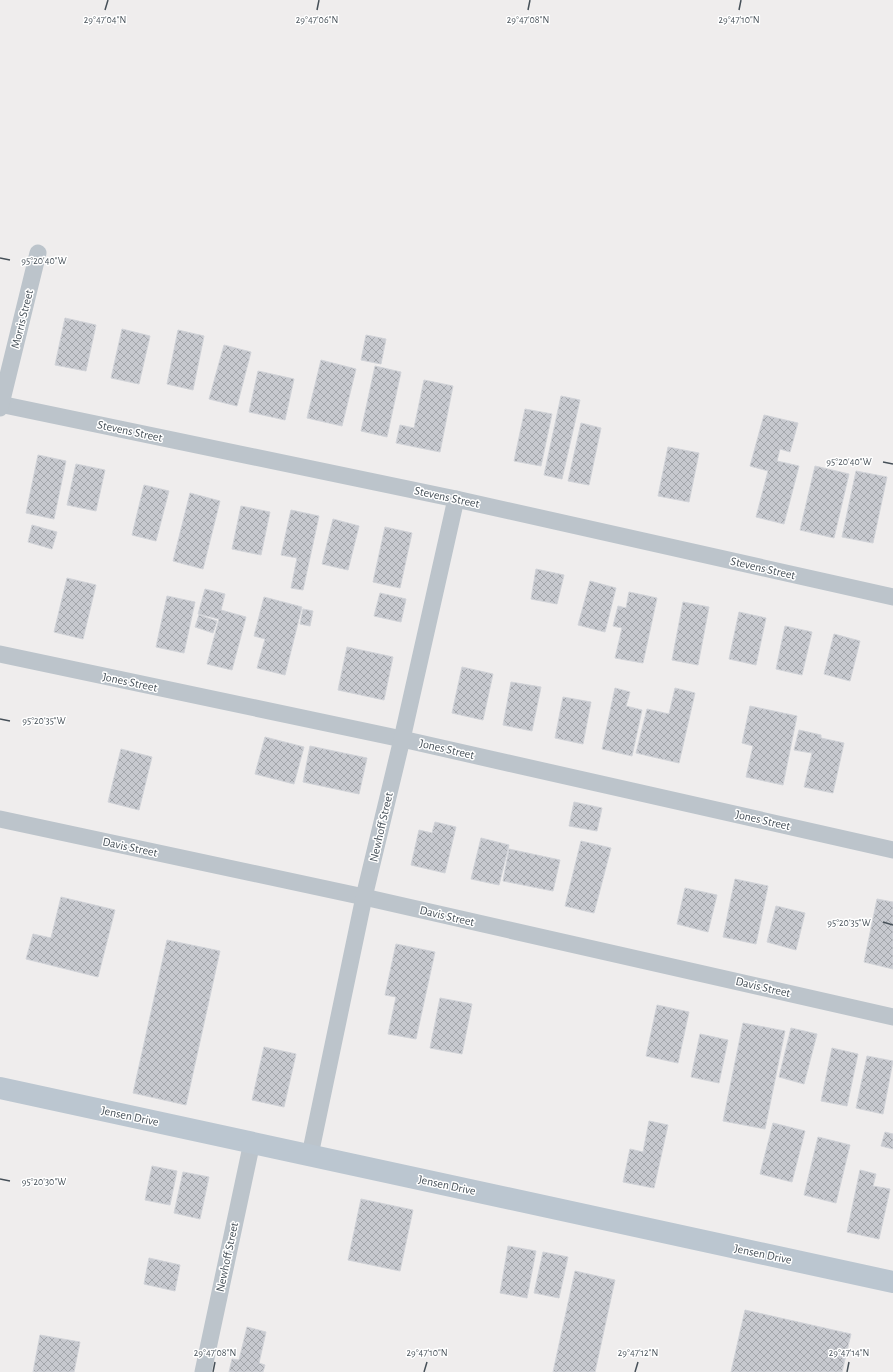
<svg xmlns="http://www.w3.org/2000/svg" width="893" height="1372" viewBox="0 0 893 1372" font-family="'Alegreya Sans',sans-serif">
<style>
.building{fill:url(#building-cross-hatch);stroke:#d1d3d8}
.lines{fill:none;stroke-linecap:round;stroke-linejoin:round}
.street{stroke:#bcc4cb;stroke-width:17}
.secondary{stroke:#bbc6d0;stroke-width:22}
.ticks{fill:none;stroke:#465058;stroke-width:1.5}
.labels{text-anchor:middle;stroke-width:3;stroke-linejoin:round;paint-order:stroke}
.street-label{font-size:12px;fill:#465058;stroke:#fff}
.ticks-label{font-size:10px;text-anchor:middle;fill:#465058;stroke:#fff;stroke-width:3;stroke-linejoin:round;paint-order:stroke}
</style>
<defs>
<pattern id="building-cross-hatch" width="8" height="8" patternUnits="userSpaceOnUse"><rect width="8" height="8" fill="#c7c9cf"/><path d="M0 0l8 8M0 8l8-8" fill="none" stroke="#a3a6ab"/></pattern>
</defs>
<rect width="100%" height="100%" fill="#efeded"/>
<g class="building">
<path d="M65,318L96,325L86,371L55,365Z"/>
<path d="M122,329L150,336L139,384L111,378Z"/>
<path d="M178,330L204,336L193,390L167,384Z"/>
<path d="M366,335L386,339L381,364L361,360Z"/>
<path d="M224,345L251,352L237,406L209,399Z"/>
<path d="M321,360L356,369L342,426L307,418Z"/>
<path d="M375,366L401,372L387,437L361,431Z"/>
<path d="M258,371L294,379L285,420L249,412Z"/>
<path d="M424,380L453,386L440,452L396,443L400,425L414,428Z"/>
<path d="M561,396L580,400L562,479L544,475Z"/>
<path d="M525,409L552,414L541,466L514,461Z"/>
<path d="M764,415L798,423L790,452L780,449L777,461L799,466L784,524L756,517L768,471L750,466Z"/>
<path d="M581,423L601,428L589,485L568,481Z"/>
<path d="M668,447L699,453L689,502L658,496Z"/>
<path d="M38,455L66,461L54,519L26,513Z"/>
<path d="M76,464L105,470L96,511L67,505Z"/>
<path d="M815,466L849,474L834,538L800,530Z"/>
<path d="M856,471L887,477L873,543L842,537Z"/>
<path d="M144,485L169,491L156,541L132,535Z"/>
<path d="M190,493L220,501L203,569L173,561Z"/>
<path d="M241,506L270,512L261,555L232,549Z"/>
<path d="M291,510L319,516L303,590L291,588L297,558L281,555Z"/>
<path d="M333,519L359,526L348,570L322,564Z"/>
<path d="M32,525L57,532L52,549L28,542Z"/>
<path d="M385,527L412,533L400,588L373,582Z"/>
<path d="M536,569L564,575L557,604L531,599Z"/>
<path d="M67,578L96,585L83,639L54,632Z"/>
<path d="M590,581L616,588L605,632L578,625Z"/>
<path d="M205,589L225,594L221,610L246,617L232,670L207,664L219,619L198,614Z"/>
<path d="M629,592L657,598L643,663L615,658L622,628L613,626L618,606L626,608Z"/>
<path d="M380,593L406,599L401,622L374,616Z"/>
<path d="M167,596L195,602L184,653L156,647Z"/>
<path d="M264,597L302,607L285,675L257,668L265,639L254,636Z"/>
<path d="M683,602L709,607L698,665L672,660Z"/>
<path d="M303,609L313,611L310,626L300,624Z"/>
<path d="M739,612L766,618L756,665L729,659Z"/>
<path d="M199,615L217,621L213,633L195,627Z"/>
<path d="M785,626L812,632L802,675L776,669Z"/>
<path d="M834,634L860,641L850,681L824,674Z"/>
<path d="M347,647L393,657L384,700L338,690Z"/>
<path d="M462,667L493,674L483,720L452,713Z"/>
<path d="M511,682L541,687L532,731L503,725Z"/>
<path d="M615,688L630,692L626,706L642,710L632,756L602,749Z"/>
<path d="M675,688L695,693L679,763L636,753L647,709L669,714Z"/>
<path d="M563,697L591,702L583,744L555,738Z"/>
<path d="M750,706L797,716L783,785L746,777L753,746L742,743Z"/>
<path d="M799,730L821,735V738L844,743L833,793L804,787L812,753L794,750Z"/>
<path d="M265,737L304,747L294,784L255,774Z"/>
<path d="M310,746L367,758L359,794L303,782Z"/>
<path d="M121,749L152,757L139,810L108,802Z"/>
<path d="M574,802L602,808L597,831L569,826Z"/>
<path d="M435,822L456,827L445,873L411,865L419,830L432,833Z"/>
<path d="M481,838L509,845L499,885L471,879Z"/>
<path d="M581,841L611,848L594,913L565,906Z"/>
<path d="M509,849L560,860L553,891L503,881Z"/>
<path d="M735,879L768,886L756,944L723,937Z"/>
<path d="M685,888L717,895L708,932L677,924Z"/>
<path d="M61,897L115,910L98,977L26,959L33,934L51,938Z"/>
<path d="M877,899L893,902V969L864,962Z"/>
<path d="M776,906L805,913L796,950L767,942Z"/>
<path d="M167,940L220,951L186,1105L133,1093Z"/>
<path d="M396,944L435,952L416,1039L388,1034L396,997L385,995Z"/>
<path d="M440,998L472,1004L462,1054L430,1048Z"/>
<path d="M657,1005L689,1012L678,1063L646,1056Z"/>
<path d="M743,1023L785,1031L765,1129L723,1121Z"/>
<path d="M791,1028L817,1034L804,1084L779,1077Z"/>
<path d="M700,1034L728,1040L719,1083L691,1077Z"/>
<path d="M264,1047L296,1054L284,1107L252,1100Z"/>
<path d="M832,1048L858,1054L847,1106L821,1101Z"/>
<path d="M867,1056L893,1061L883,1114L856,1108Z"/>
<path d="M649,1121L668,1125L654,1188L623,1182L630,1149L643,1152Z"/>
<path d="M773,1123L805,1131L792,1182L760,1174Z"/>
<path d="M885,1132L893,1134V1149L881,1146Z"/>
<path d="M818,1137L850,1145L836,1203L804,1195Z"/>
<path d="M152,1166L177,1171L170,1205L145,1200Z"/>
<path d="M860,1170L876,1174L873,1186L890,1189L879,1239L847,1232Z"/>
<path d="M183,1172L209,1177L200,1219L174,1213Z"/>
<path d="M361,1199L413,1210L400,1271L348,1260Z"/>
<path d="M508,1246L536,1251L527,1298L500,1293Z"/>
<path d="M543,1252L568,1257L559,1298L534,1293Z"/>
<path d="M149,1258L180,1265L175,1291L144,1284Z"/>
<path d="M575,1271L615,1280L595,1372H553Z"/>
<path d="M745,1310L851,1334L842,1372H731Z"/>
<path d="M247,1327L266,1332L259,1363L265,1365L263,1372H229L232,1359L239,1360Z"/>
<path d="M40,1335L80,1342L74,1372H33Z"/>
</g>
<g class="lines">
<g class="street">
<path d="M0,404L456,499L893,597"/>
<path d="M0,408L38,253"/>
<path d="M0,654L402,739L893,850"/>
<path d="M0,819L364,897L893,1017"/>
<path d="M310,1155L364,897L402,739L456,499"/>
<path d="M203,1372L252,1142"/>
</g>
<path class="secondary" d="M0,1088L893,1282"/>
</g>
<path class="ticks" d="M105,10L108,0M317,10L319,0M528,10L530,0M739,10L741,0M0,258L10,260M883,462L893,464M0,719L10,721M883,922L893,925M0,1179L10,1181M213,1372L215,1362M424,1372L427,1362M635,1372L638,1362M847,1372L849,1362"/>
<g class="labels">
<g class="street-label">
<text transform="translate(22 319) rotate(-76)" y="4">Morris Street</text>
<text transform="translate(130 431) rotate(12)" y="4">Stevens Street</text>
<text transform="translate(447 497) rotate(12)" y="4">Stevens Street</text>
<text transform="translate(763 568) rotate(13)" y="4">Stevens Street</text>
<text transform="translate(130 682) rotate(12)" y="4">Jones Street</text>
<text transform="translate(447 749) rotate(13)" y="4">Jones Street</text>
<text transform="translate(763 820) rotate(13)" y="4">Jones Street</text>
<text transform="translate(381 827) rotate(-77)" y="4">Newhoff Street</text>
<text transform="translate(130 847) rotate(12)" y="4">Davis Street</text>
<text transform="translate(447 916) rotate(13)" y="4">Davis Street</text>
<text transform="translate(763 987) rotate(13)" y="4">Davis Street</text>
<text transform="translate(130 1116) rotate(12)" y="4">Jensen Drive</text>
<text transform="translate(447 1185) rotate(12)" y="4">Jensen Drive</text>
<text transform="translate(763 1254) rotate(12)" y="4">Jensen Drive</text>
<text transform="translate(227 1257) rotate(-78)" y="4">Newhoff Street</text>
</g>
</g>
<g class="ticks-label">
<text x="105" y="23">29°47'04"N</text>
<text x="317" y="23">29°47'06"N</text>
<text x="528" y="23">29°47'08"N</text>
<text x="739" y="23">29°47'10"N</text>
<text x="44" y="264">95°20'40"W</text>
<text x="849" y="465">95°20'40"W</text>
<text x="44" y="724">95°20'35"W</text>
<text x="849" y="926">95°20'35"W</text>
<text x="44" y="1185">95°20'30"W</text>
<text x="215" y="1356">29°47'08"N</text>
<text x="427" y="1356">29°47'10"N</text>
<text x="638" y="1356">29°47'12"N</text>
<text x="849" y="1356">29°47'14"N</text>
</g>
</svg>
